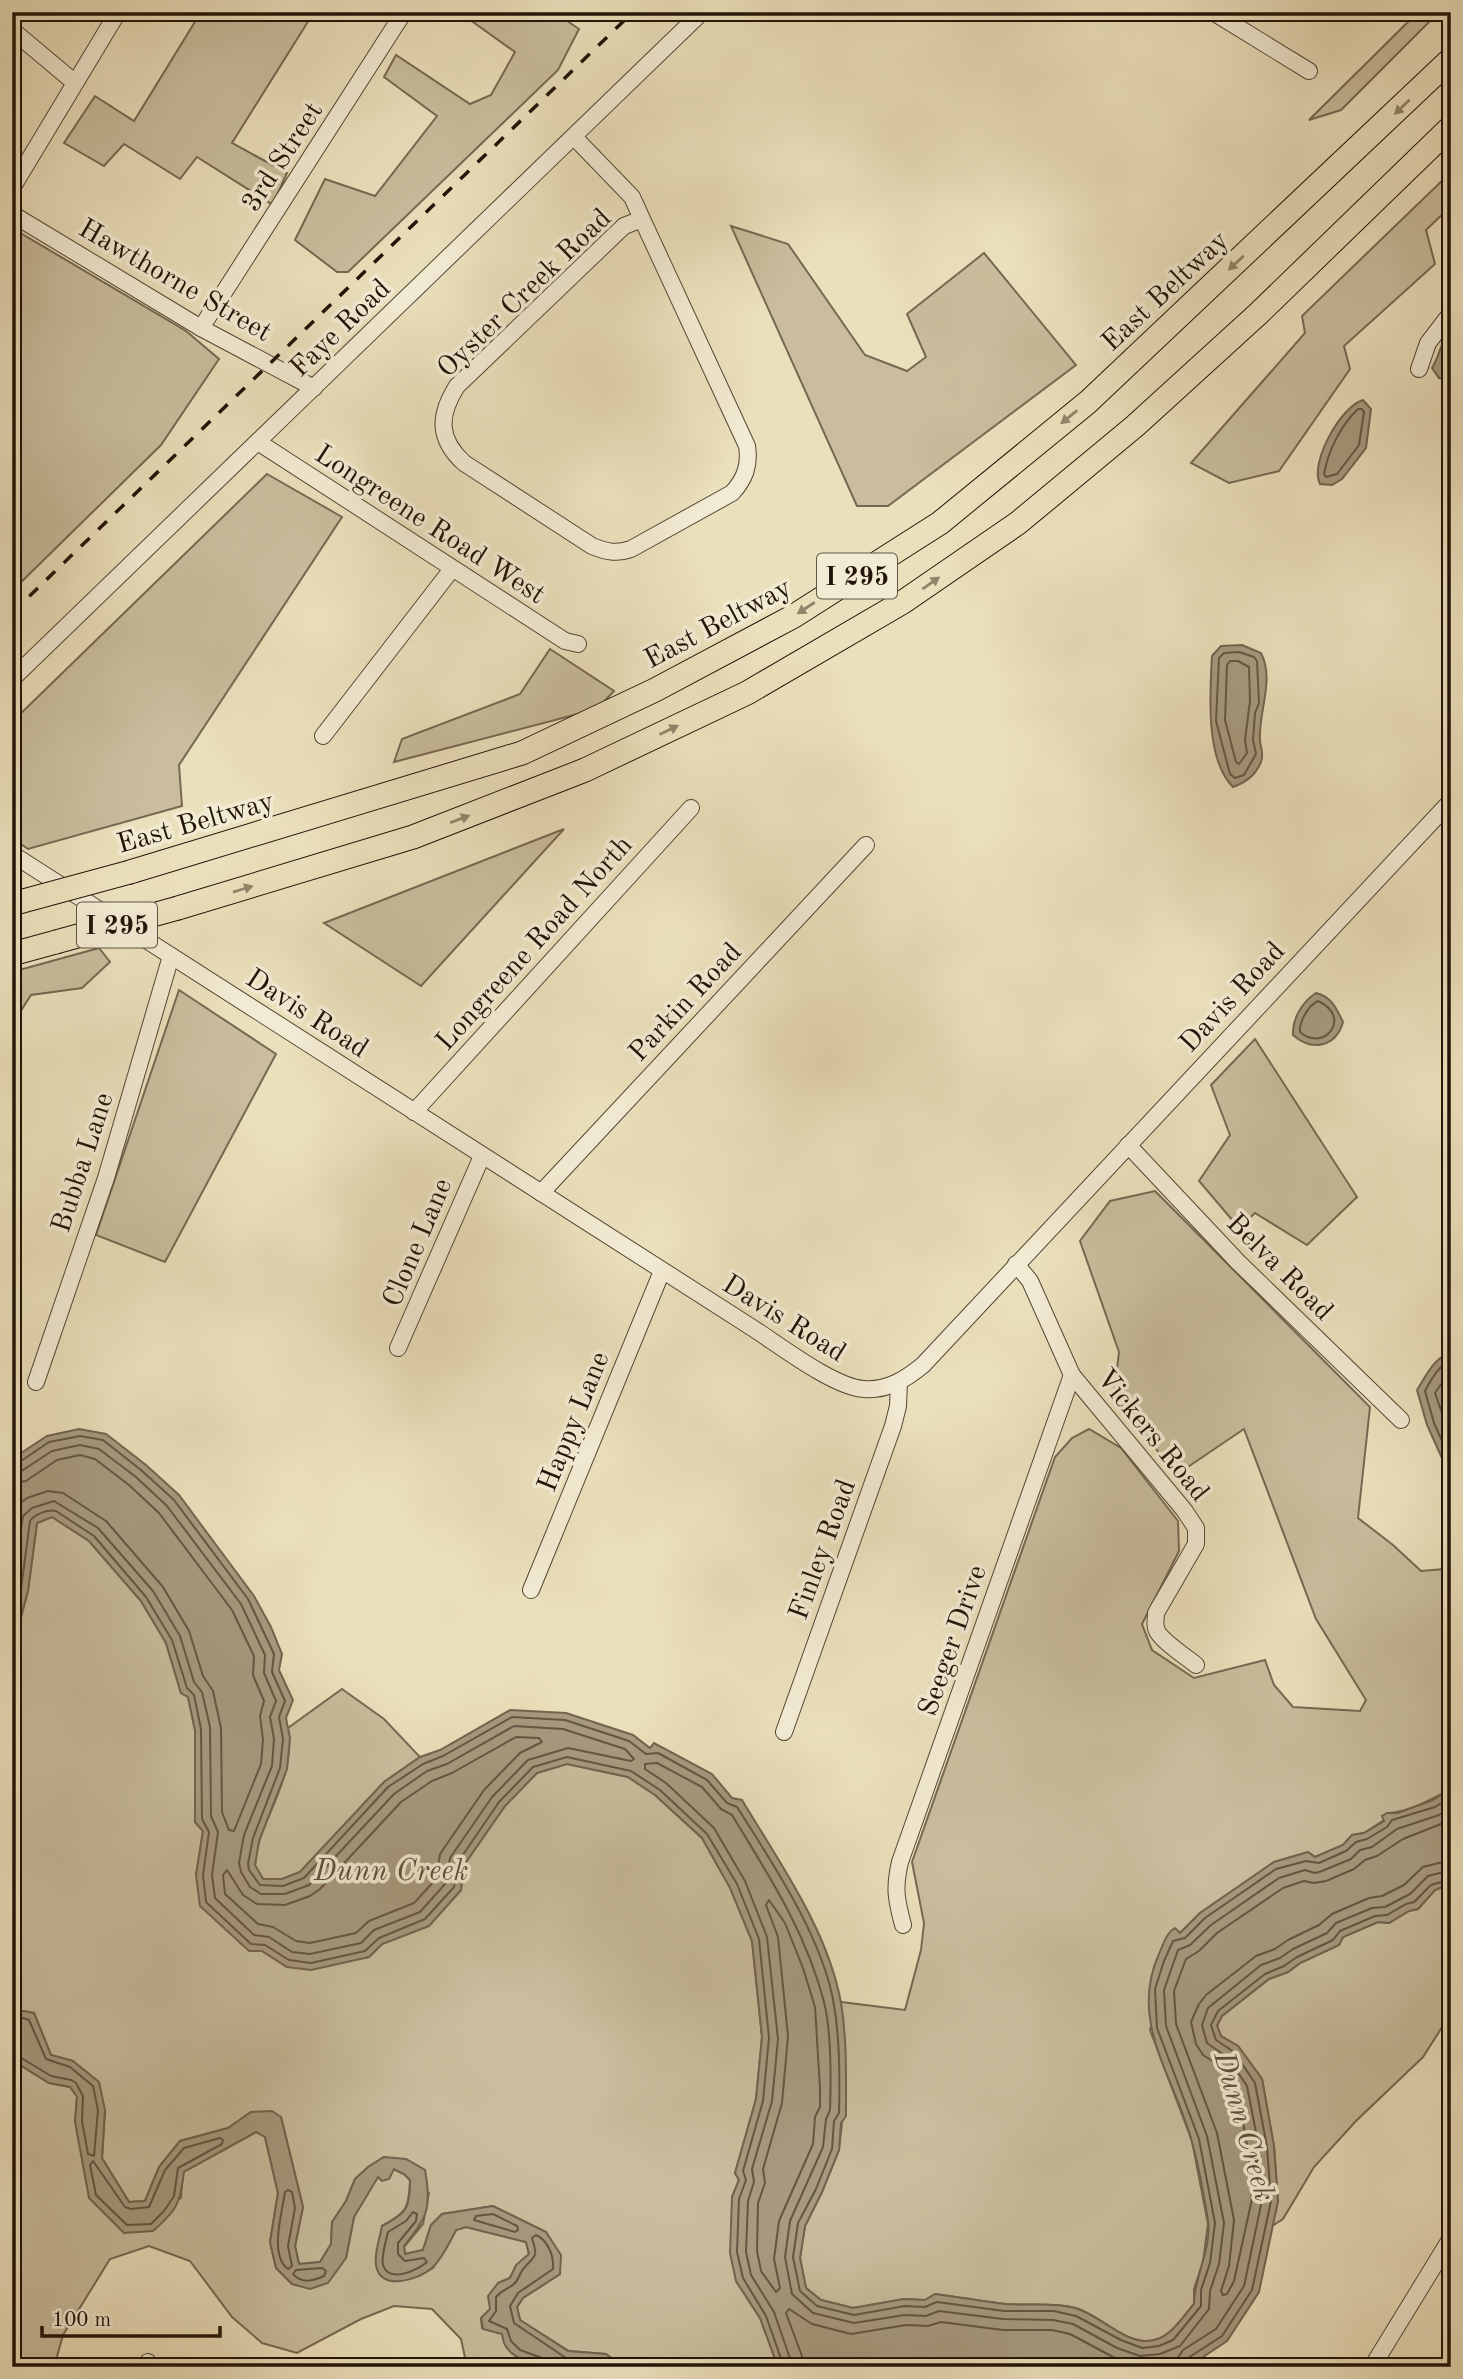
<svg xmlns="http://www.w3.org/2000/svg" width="1463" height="2379" viewBox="0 0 1463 2379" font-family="'Old Standard TT',serif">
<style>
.green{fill:#c9bd9d;stroke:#766852;stroke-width:2}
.water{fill:#a79a7f;stroke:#72644f;stroke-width:2}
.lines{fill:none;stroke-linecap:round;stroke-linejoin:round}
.shore{stroke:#645644;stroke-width:2}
.minor-casing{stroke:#544635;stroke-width:18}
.highway-casing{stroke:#221308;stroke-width:25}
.minor{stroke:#f2ebd3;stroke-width:16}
.highway{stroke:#ebe0bc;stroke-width:23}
.rail{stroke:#221308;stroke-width:3.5;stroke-dasharray:12 12;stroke-linecap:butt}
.highway-bridge-casing{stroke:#221308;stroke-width:25;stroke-linecap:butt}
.highway-bridge{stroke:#ebe0bc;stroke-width:23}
.oneway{fill:#91846b}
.labels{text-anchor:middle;stroke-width:7;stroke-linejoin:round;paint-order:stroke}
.shield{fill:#f2ebd3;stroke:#605445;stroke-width:2}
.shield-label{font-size:26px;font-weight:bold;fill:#221308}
.street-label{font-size:28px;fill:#221308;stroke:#f2ebd3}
.water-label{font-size:30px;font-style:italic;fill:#5e503e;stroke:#f2ebd3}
</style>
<rect width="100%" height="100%" fill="#ebe0bc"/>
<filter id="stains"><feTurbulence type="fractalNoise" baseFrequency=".00286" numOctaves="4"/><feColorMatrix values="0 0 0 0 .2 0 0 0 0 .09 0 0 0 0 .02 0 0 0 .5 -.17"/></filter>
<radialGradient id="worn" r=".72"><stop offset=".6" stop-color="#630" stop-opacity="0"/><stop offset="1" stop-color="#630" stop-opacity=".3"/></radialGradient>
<g class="green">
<path d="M201,12H314L232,143L287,173L273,205L197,157L180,179L124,144L104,166L64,143L95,96L134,121Z"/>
<path d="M459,12H554L579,29L558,70L348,272H337L295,240L325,179L375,196L437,116L384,77L396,55L470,104L491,95L515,52Z"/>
<path d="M1418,12H1439L1341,110L1309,120Z"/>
<path d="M1451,172V206L1426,230L1435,264L1344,346L1350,369L1279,471L1229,483L1191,463L1305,333L1302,316Z"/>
<path d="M731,226L788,244L865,355L907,371L926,357L907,314L984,253L1076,365L888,506H857Z"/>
<path d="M12,228L186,331L219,359L161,445L12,591Z"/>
<path d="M267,474L342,517L179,765L182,806L28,849L12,838V722Z"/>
<path d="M550,649L614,691L597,709L394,762L402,739L520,694Z"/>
<path d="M564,829L421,986L324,923Z"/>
<path d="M99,948L110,962L82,988L31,995L12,1025V972Z"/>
<path d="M179,990L276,1054L165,1262L96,1235Z"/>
<path d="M1255,1039L1357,1197L1307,1245L1255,1213L1239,1228L1199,1181L1230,1135L1211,1085Z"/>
<path d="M1155,1191L1370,1407L1358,1518L1393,1545L1421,1571L1444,1569L1451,1559V1789C1430,1799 1411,1812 1387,1813L1384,1820L1364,1833L1352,1835L1343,1845L1315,1857L1308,1852L1274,1862L1200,1913L1180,1933L1150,2030L1192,2141L1208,2224L1203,2262L1194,2289V2304C1181,2319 1168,2343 1144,2341C1120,2339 1099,2315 1076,2308C1052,2302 1029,2306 1005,2304C982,2301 958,2297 935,2294L925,2300L904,2299L853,2308L821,2300L806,2288L800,2258L805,2226L822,2192L839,2150L846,2087L841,2002L905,2010L921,1950L924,1923L912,1862L1055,1457L1072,1438L1089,1429L1121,1448L1178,1521L1179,1551L1142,1624L1152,1650L1194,1678L1265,1660L1274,1685L1293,1707L1360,1711L1366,1700L1316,1619L1244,1429L1176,1475L1114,1394L1119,1352L1080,1241L1110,1201Z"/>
<path d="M52,1517L89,1541L141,1601L166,1643L181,1693L188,1697L195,1730V1822L203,1831L196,1875L262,1951L287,1967L369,1957L382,1944L429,1926L461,1890L464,1865L505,1806L537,1773L567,1764L628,1777L655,1795L702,1838L730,1887L752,1941L762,2037L756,2099L735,2173L739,2180L732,2197L736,2281L760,2318L778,2367H623L606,2354L569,2351L520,2320L517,2307L523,2298L560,2274L546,2232L493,2206L442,2214L431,2225L423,2250L405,2254L404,2247L423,2224L429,2193L384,2157L368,2167L355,2179L346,2201L332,2222L331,2244L320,2262L299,2264L295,2246L303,2207L281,2117L251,2112L228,2128L180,2141L159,2167L145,2201L129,2202L102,2158L105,2110L73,2061L51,2055L34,2013L23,2011L12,2014V1650L28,1591L37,1523Z"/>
<path d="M342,1689L384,1719L420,1757L384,1782L300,1872L282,1879H263L255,1866C256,1857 257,1847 260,1839C273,1802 295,1768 288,1728Z"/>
<path d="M1451,1883V2013L1423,2057L1356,2121L1314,2167L1283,2219L1272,2226L1278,2201L1274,2147L1262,2079L1238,2046L1221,2036L1217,2026L1222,2016L1269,1979L1288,1972L1300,1963L1339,1945L1343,1937L1378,1922L1389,1923L1409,1911L1418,1909L1435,1890Z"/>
<path d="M12,2060L49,2083L70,2087L77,2096L75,2122L124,2233L181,2198L183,2172L256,2132L265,2137L278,2193L270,2242L276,2268L292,2284L346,2258L354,2217L378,2176L393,2169L404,2174L410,2180C409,2208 407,2213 382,2226L419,2276L433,2268L456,2230L466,2227L526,2242L529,2254L516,2266L510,2278L498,2283L490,2309L481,2318L482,2328L503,2334L517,2356L547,2367H467L461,2339L432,2309L394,2306L361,2319L297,2353L262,2343L232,2317L190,2261L149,2246L110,2259L63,2335L54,2367H12Z"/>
</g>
<g class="water">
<path d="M1451,328V379L1449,380L1439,378L1432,368C1440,355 1441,341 1451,328Z"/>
<path d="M1363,400L1371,409L1366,448L1342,479L1332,485L1320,484C1309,463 1341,406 1363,400Z"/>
<path d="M1242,645L1261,653C1275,680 1258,712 1260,741C1261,749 1264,754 1261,762C1255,776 1246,782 1233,787C1205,759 1210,693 1212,656L1221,646Z"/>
<path d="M1316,993C1332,997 1336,1008 1343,1022C1336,1047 1312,1052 1293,1035C1292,1019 1302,1002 1316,993Z"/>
<path d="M1451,1353V1478L1427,1425L1417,1390C1426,1376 1434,1357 1451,1353Z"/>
<path d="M79,1429L106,1434L146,1465L179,1495L254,1596L271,1627L282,1654L279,1670L293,1700L286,1718L290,1738L287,1769L259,1841L255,1865L263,1879H282L300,1872L384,1782L420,1757L440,1750L510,1710L566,1713L633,1735L650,1748L654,1743L712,1774L732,1798L742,1800C779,1862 828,1930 841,2003C847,2039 846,2079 846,2116L841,2123L839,2150L822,2192L805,2226L800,2258L806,2288L821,2300L853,2308L904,2299L925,2300L935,2294C958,2297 982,2301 1005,2304C1029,2306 1052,2302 1075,2308C1099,2315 1120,2339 1144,2341C1168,2343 1181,2319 1194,2304C1194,2276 1212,2249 1208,2220C1204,2195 1199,2167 1192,2142C1175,2078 1128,2022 1159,1954C1163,1945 1166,1933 1175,1928L1180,1933L1200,1913L1274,1862L1308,1852L1315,1857L1343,1845L1352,1835L1364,1833L1384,1821L1382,1816L1387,1813H1398L1433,1800L1451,1789V1883L1435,1890L1418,1909L1409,1911L1389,1923L1378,1922L1343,1937L1339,1945L1300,1963L1288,1972L1269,1979L1222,2016L1217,2025L1221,2036L1238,2046L1262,2079L1274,2146L1278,2201L1259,2292L1227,2341L1188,2367H778L760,2318L736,2281L730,2253L732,2197L739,2180L735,2173L756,2099L762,2037L752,1941L730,1888L702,1838L655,1795L628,1777L567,1764L537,1773L505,1806L464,1865L461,1890L429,1926L382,1944L369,1957L311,1970L287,1967L262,1951H249L200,1906L196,1875L203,1831L195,1822V1730L188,1697L181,1693L166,1643L141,1601L89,1541L52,1517L37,1523L28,1591L12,1650V1459L47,1436Z"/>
<path d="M23,2011L34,2013L51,2055L73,2061L99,2082L105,2110L102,2158L129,2202L145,2201L159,2167L180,2141L228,2128L251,2112L272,2111L281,2117L303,2207L295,2246L299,2264L320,2262L331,2244L332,2222L346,2201L355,2179L368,2167L384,2157L406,2159L425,2170C432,2208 427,2218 404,2246L405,2254L423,2250L431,2225L442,2214L493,2206L546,2232L561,2255L560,2274L523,2298L517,2307L520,2320L568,2351L606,2354L623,2367C594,2367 521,2375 505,2345C503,2342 503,2338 502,2334L483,2329L481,2318L490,2309L488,2296L498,2283L510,2278L516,2265L529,2254L526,2242L466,2227L456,2230C450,2242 442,2259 432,2268C418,2280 380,2292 376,2265C374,2253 380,2238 382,2226C407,2213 410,2208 410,2180L404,2174L394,2169L389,2179L382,2181L378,2177L354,2217L346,2258L328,2283L310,2289L292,2284L276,2268L270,2242L278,2193L265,2137L256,2132L184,2172C180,2204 177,2210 153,2231L124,2233L89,2198L75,2122L77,2097L70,2087L49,2083L12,2060V2014Z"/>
</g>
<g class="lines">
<g class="shore">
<path d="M1358,409H1362L1364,412L1359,445L1337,474L1326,477L1324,474C1328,451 1341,425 1358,409Z"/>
<path d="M1239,652L1254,657L1257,661L1259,703L1255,713L1253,740L1256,754L1244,775L1235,778L1230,774L1216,721L1219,658L1224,653Z"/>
<path d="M1230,661H1238L1249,667L1250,701L1245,740L1247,753L1239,764L1236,762L1225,720L1227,665Z"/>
<path d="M1318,1001C1353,1017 1324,1053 1300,1032C1299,1021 1309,1005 1318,1001Z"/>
<path d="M1451,1360C1439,1365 1431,1380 1425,1391L1434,1423L1451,1461"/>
<path d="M1451,1370L1435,1393L1451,1439"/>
<path d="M12,1464L18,1463L49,1442L80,1436L103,1440L141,1470L174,1500L248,1599L274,1654L272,1672L285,1701L279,1717L283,1739L280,1768L253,1838L248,1864L249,1870L260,1885L283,1886L304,1878L388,1787L423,1764L443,1756L512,1717L565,1720L629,1741L646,1754L658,1753L707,1780L727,1803L737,1807C773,1864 823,1938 834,2005C840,2040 840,2078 839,2113L834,2121L832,2149L816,2189L798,2223L793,2257L800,2291L817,2306L854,2315L905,2306L925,2307L937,2302L1004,2311H1054L1076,2316L1121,2340L1142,2348L1159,2346L1173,2340L1201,2306V2290L1210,2263L1215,2223L1199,2139L1157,2028L1155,1989L1164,1961L1173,1941L1185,1938L1205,1918L1276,1869L1306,1861L1319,1863L1346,1851L1356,1842L1367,1839L1387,1827L1392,1820L1435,1807L1451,1797"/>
<path d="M12,1473L23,1470L52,1451L80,1445L99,1449L136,1477L167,1506L241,1604L265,1655L264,1673L276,1701L270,1717L274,1739L272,1766L244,1835L239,1863L241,1872L250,1887L261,1894H285L309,1885L394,1794L427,1771L447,1764L514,1726L563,1729L625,1749L634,1759L631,1761L568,1748L528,1760L492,1797L450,1858L446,1883L420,1912L374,1930L361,1943L310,1954L292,1952L269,1937L254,1935L215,1898L212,1875L218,1832L211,1816L210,1727L202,1692L194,1682L180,1636L153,1591L98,1528L54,1501L32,1508L23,1516L12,1587"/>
<path d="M12,1483L26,1481L57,1460L80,1455L95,1459L129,1485L159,1513L232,1610L254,1656L253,1675L264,1701L260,1716L263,1740L261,1764L234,1831L229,1830L222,1812L221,1728L213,1691L203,1676L189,1631L163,1587L106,1521L63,1493L48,1491L27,1498L19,1504L12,1515"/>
<path d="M12,1622L21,1589L30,1521C35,1514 48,1509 56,1511L94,1536L146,1597L172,1640L187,1688L194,1695L201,1729L202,1819L209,1832L203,1875L206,1902L251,1944L265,1945L289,1960L311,1963L365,1951L379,1938L425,1919L454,1887L458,1862L499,1802L533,1767L567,1757L631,1771L660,1790L707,1834L737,1884L759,1939L769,2038L763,2101L743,2171L746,2180L739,2199L737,2252L743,2278L766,2316L784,2367"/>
<path d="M516,1737L539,1738L542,1742L520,1753L484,1790L440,1854L436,1879L414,1903L369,1921L356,1933L310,1943L296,1941L273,1927L258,1924L225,1894L223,1875L227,1870L243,1895L257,1904L285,1905L310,1896L320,1889L401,1802L432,1781L452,1773Z"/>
<path d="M1451,1820L1403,1839L1377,1856L1365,1860L1354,1869L1326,1881L1314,1883L1304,1881L1283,1888L1217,1933L1199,1951L1186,1959L1174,1991L1176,2024L1217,2133L1234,2220L1229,2266L1221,2291L1223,2295L1227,2294L1234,2281L1252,2199L1248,2150L1237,2090L1220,2066L1203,2055L1196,2044L1191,2022L1199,2004L1206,1995L1256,1956L1275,1949L1288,1940L1319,1925L1332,1914L1369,1898L1382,1896L1404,1885L1423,1867L1451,1860"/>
<path d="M769,1900L785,1923L803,1968L815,2007L820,2088V2107L815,2117L813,2144L779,2221L774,2259L780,2288L776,2292L761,2271L757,2251L758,2203L765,2183L763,2169L782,2103L788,2036L778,1937L766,1905Z"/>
<path d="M12,2021L23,2018L29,2020L46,2059L70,2067L93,2086L98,2110L94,2156L88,2154L82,2121L83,2096L76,2083L71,2080L51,2076L18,2056L12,2055"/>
<path d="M220,2138L223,2140L222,2144L178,2168L174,2196L164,2211L151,2224L127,2225L96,2195L90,2165L93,2161L125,2207L131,2209L149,2207L165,2170L184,2148Z"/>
<path d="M288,2190L292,2192L295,2208L288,2246L292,2266L288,2269C269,2255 282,2213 285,2192Z"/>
<path d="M413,2212L417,2214L416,2221L398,2243V2254L405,2261L424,2258L427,2262C417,2270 389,2284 383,2265C381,2256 386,2241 388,2232L406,2221Z"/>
<path d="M493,2214L517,2226L518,2230L515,2232L474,2220L476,2216Z"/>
<path d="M322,2268L326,2271L324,2276C313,2281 302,2284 293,2274L296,2270Z"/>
<path d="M545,2367L542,2358L520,2350L511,2341L507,2329L489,2321L496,2311V2297C503,2289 509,2289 515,2283C519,2279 520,2272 524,2268C536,2254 538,2258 532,2238L536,2235C548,2240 554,2256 553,2269L518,2293L510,2306L514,2323L566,2358L603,2361L613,2367"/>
<path d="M793,2367L774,2312L751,2275L746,2252L748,2201L754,2182L752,2169L772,2101L778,2039L767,1937L745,1881L714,1828L666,1783L645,1769V1764L657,1763L702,1787L721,1809L732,1815C769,1876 806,1932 824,2002C831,2030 831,2081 830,2110L826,2119L823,2147L790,2221L785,2257L792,2294L813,2313L854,2323L905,2315L926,2316L939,2311L1003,2319L1053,2320L1073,2324L1117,2348L1140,2356L1160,2354L1180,2346L1209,2309L1210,2291L1219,2264L1224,2223L1207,2136L1166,2026L1164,1990L1178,1950L1190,1945L1211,1925L1279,1878L1305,1870L1315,1873L1322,1871L1351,1859L1360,1850L1372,1847L1397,1829L1439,1815L1451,1807"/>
<path d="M803,2367L802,2356L786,2313L789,2309L812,2324L851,2334L906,2325L928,2326L941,2322L1003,2330H1052L1070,2334L1113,2357L1139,2367"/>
<path d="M1176,2367L1177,2359L1183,2350L1216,2329L1244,2286L1262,2200L1259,2148L1247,2086L1228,2058L1207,2043L1202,2025L1208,2008L1261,1965L1280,1958L1293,1949L1327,1933L1336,1923L1372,1908L1385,1907L1410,1894L1428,1876L1451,1870"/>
<path d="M1185,2367L1188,2358L1222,2336L1252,2290L1271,2201L1267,2147L1255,2083L1234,2052L1216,2040L1211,2025L1218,2011L1265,1974L1284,1966L1297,1957L1333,1940L1340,1931L1375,1916L1387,1915L1406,1904L1414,1902L1431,1885L1451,1879"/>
</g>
<g class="minor-casing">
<g id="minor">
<path d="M1213,12L1309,71"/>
<path d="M12,30L74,82"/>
<path d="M574,137L632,197L642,219L747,446C750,465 745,479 732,493L631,549C616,554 607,552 592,546L464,463C438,439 438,416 457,386L624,226L642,219"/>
<path d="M12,188L118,12"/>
<path d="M12,214L201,328L314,388"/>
<path d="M201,328L404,12"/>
<path d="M1419,369L1428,343L1451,313"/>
<path d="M258,442L565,641L578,644"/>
<path d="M12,679L702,12"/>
<path d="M323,736L452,569"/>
<path d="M12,854L751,1327C778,1344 833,1387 864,1389C887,1391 906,1379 923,1365L1451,801"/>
<path d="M414,1112L691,808"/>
<path d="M1128,1145L1238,1262L1401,1420"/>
<path d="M541,1193L866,845"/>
<path d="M1016,1264L1030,1281L1072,1375L1184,1510L1196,1528V1544L1156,1613C1156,1619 1154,1625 1157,1631C1162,1641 1186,1657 1196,1665"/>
<path d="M398,1348L482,1156"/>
<path d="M36,1382L106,1178L171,956"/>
<path d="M531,1590L662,1271"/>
<path d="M784,1732L893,1426L898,1406L899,1382"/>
<path d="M903,1925C896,1899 894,1888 900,1862L1072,1375"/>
<path d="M147,2367L148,2362"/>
<path d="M1372,2367L1451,2238"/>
</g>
</g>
<g class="highway-casing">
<g id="highway">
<path d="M130,872L522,753L655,690L794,616L940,523L1088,402L1451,59"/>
<path d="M178,908L413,837L585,770L747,693L903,602L1018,523L1135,426L1258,314L1451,127"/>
<path d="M12,954L56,942"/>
</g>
</g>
<use href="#minor" class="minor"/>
<use href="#highway" class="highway"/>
<path class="rail" d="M12,613L633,12"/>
<g class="highway-bridge-casing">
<g id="highway-bridge">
<path d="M12,904L130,872"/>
<path d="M56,942L178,908"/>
</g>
</g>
<use href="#highway-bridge" class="highway-bridge"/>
</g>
<defs><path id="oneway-solid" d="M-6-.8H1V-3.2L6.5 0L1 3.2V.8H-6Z" transform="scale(1.75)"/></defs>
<g class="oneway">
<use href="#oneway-solid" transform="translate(1402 107) rotate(136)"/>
<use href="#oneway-solid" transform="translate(1236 263) rotate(137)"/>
<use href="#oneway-solid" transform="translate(1069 417) rotate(141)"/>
<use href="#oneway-solid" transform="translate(931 583) rotate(-35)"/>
<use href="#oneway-solid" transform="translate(806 608) rotate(147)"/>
<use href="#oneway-solid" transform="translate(669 730) rotate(-26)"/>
<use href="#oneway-solid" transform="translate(460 819) rotate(-21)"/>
<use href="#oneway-solid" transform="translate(243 889) rotate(-17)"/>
</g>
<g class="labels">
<g class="shield">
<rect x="817" y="553.5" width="80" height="45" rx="5"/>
<rect x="77" y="902.5" width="80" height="45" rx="5"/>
</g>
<g class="shield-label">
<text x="857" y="585">I 295</text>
<text x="117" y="934">I 295</text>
</g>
<g class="street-label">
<text transform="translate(281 156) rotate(-57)" y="10">3rd Street</text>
<text transform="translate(176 279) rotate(30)" y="10">Hawthorne Street</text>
<text transform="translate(1164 290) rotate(-43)" y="10">East Beltway</text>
<text transform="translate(523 292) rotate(-44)" y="10">Oyster Creek Road</text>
<text transform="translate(339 327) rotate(-44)" y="10">Faye Road</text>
<text transform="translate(431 523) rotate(33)" y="10">Longreene Road West</text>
<text transform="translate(717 622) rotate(-28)" y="10">East Beltway</text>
<text transform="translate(195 821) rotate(-16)" y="10">East Beltway</text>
<text transform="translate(533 942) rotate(-48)" y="10">Longreene Road North</text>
<text transform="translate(1231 996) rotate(-47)" y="10">Davis Road</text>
<text transform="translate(684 1001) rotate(-47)" y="10">Parkin Road</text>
<text transform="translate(308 1012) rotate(33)" y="10">Davis Road</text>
<text transform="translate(81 1162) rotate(-72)" y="10">Bubba Lane</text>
<text transform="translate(416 1242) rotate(-67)" y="10">Clone Lane</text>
<text transform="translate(1281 1266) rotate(45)" y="10">Belva Road</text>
<text transform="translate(785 1317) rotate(32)" y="10">Davis Road</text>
<text transform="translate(572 1421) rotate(-68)" y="10">Happy Lane</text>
<text transform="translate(1154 1434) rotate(51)" y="10">Vickers Road</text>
<text transform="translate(821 1549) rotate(-70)" y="10">Finley Road</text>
<text transform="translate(951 1640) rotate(-71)" y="10">Seeger Drive</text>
</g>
<g class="water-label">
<text x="391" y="1880">Dunn Creek</text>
<text transform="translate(1245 2126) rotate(74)" y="10">Dunn Creek</text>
</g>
</g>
<rect width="1463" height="2379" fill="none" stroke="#ebe0bc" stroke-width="42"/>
<rect x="14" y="14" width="1435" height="2351" fill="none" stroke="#221308" stroke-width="3.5"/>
<rect x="21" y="21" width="1421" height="2337" fill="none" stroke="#221308" stroke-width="2"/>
<path d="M42 2326v10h178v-10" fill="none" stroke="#221308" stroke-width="3.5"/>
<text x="52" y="2326" font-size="21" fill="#221308" stroke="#f2ebd3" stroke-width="5" paint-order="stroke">100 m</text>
<rect width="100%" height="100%" filter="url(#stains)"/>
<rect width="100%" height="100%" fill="url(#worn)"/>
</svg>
